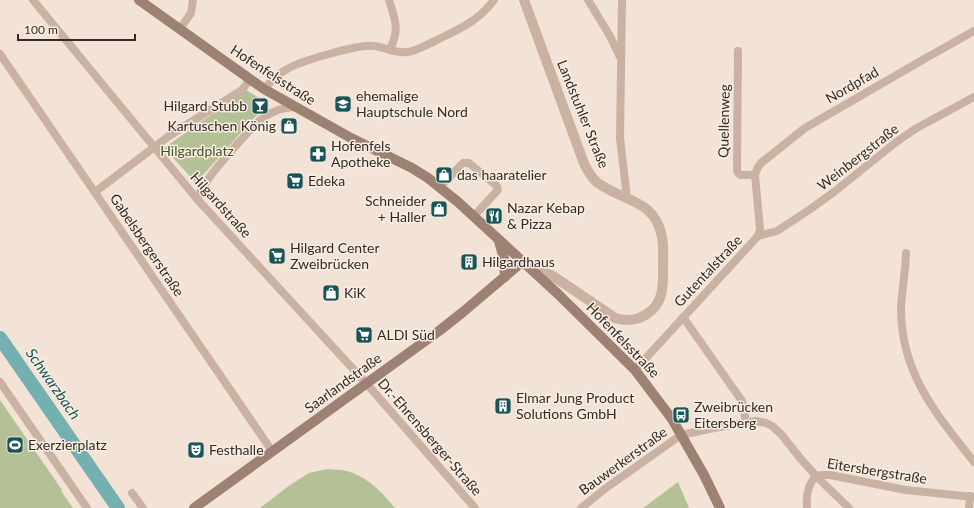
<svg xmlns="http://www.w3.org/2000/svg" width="974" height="508" viewBox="0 0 974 508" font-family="Lato,sans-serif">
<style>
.green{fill:#b4c196}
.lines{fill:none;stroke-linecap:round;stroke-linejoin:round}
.river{stroke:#74b0af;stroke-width:14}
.minor{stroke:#cab2a2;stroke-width:8}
.tertiary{stroke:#cab2a2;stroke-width:10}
.secondary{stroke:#9d8173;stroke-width:10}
.labels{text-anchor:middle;stroke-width:3;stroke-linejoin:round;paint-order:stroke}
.street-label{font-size:14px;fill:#342925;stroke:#f9eee2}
.poi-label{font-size:14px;fill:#342925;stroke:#f9eee2;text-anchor:start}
.park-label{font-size:14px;fill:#455328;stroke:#f9eee2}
.water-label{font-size:15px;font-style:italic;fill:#195557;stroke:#f9eee2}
</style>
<rect width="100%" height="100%" fill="#f2e3d6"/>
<g class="green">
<path d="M246,90L268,103L262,112L255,117L196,183L164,148Z"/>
<path d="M0,400L62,490L61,491L73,508H0Z"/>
<path d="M328,469C334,470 341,469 346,471C367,476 382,492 395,508H260L290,485L309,473Z"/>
<path d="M678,482L689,508H643Z"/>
</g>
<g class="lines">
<path class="river" d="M0,338L118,508"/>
<g class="minor">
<path d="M33,0L197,199L366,383L475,508"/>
<path d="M389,0C395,19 400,30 390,49"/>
<path d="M588,0L610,36L620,57"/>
<path d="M622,0L620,138L627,198"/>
<path d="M180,29L191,13L193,0"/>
<path d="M738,51L737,170L738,173L740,175H755"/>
<path d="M0,54L272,451"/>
<path d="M264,89C271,81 278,74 287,69C301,61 358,44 374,46C385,47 396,54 407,52C416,51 426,45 435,41C457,30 479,21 494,0"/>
<path d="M440,187L463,163H469L497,186L498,190L496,192L474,216"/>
<path d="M95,192L169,136L242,90L250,79"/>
<path d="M197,199C207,176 223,161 239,142C247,134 254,124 263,118C273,111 283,107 295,107"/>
<path d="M758,236L777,231L809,210L834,192L895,143L915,129L974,97"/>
<path d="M906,253C906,272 901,292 901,311C902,375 937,415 974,462"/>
<path d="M683,317L742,401L746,422"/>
<path d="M635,370L758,236L760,229L755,175L758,167L761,163L805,128L919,62L974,31"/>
<path d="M0,382L87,508"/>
<path d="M816,476L822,475H830L906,490L974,497"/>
<path d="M132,493L143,508"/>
<path d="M581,508L606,488L681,435L714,428L756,421L766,423L772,426L781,434L800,458L816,476L849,508"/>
<path d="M807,508C806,497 807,485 816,476"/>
<path d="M969,508L970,496"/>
</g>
<path class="tertiary" d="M524,0L585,166C589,172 592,179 598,183C624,202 655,199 662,237C664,248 663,260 663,271C663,285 663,300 652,310C641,320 628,322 615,318L553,276L543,272L536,274"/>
<g class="secondary">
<path d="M139,0L264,89L351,138L412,168L428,178L458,202L558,294L635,370L672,419L704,475L720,508"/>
<path d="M499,241L504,259L505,277"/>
<path d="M194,508L439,331L463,312L522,262"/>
</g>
</g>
<defs>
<g id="school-square" transform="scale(0.9)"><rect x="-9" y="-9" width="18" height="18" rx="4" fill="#195557" stroke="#f9eee2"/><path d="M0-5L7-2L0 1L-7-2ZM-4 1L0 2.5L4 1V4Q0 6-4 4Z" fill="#fff"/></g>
<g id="bar-square" transform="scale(0.9)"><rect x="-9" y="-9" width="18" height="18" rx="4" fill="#195557" stroke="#f9eee2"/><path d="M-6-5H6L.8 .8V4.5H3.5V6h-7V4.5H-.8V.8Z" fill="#fff"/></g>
<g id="shop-square" transform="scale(0.9)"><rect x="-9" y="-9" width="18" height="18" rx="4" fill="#195557" stroke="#f9eee2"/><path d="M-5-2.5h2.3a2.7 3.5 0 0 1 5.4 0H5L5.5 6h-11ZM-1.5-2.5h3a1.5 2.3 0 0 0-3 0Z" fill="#fff"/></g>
<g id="pharmacy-square" transform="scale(0.9)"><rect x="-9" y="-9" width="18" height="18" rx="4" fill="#195557" stroke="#f9eee2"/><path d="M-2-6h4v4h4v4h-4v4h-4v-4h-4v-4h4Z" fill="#fff"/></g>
<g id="supermarket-square" transform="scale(0.9)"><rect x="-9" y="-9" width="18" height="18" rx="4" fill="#195557" stroke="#f9eee2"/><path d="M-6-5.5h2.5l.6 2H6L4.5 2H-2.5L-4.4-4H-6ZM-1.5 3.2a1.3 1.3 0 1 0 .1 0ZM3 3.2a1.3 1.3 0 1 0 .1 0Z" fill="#fff"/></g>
<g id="restaurant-square" transform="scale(0.9)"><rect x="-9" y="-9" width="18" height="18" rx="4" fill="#195557" stroke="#f9eee2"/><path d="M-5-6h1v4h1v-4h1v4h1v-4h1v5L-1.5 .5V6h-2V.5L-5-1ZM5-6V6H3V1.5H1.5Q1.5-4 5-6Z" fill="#fff"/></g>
<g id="building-square" transform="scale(0.9)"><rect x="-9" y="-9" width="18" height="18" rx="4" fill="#195557" stroke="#f9eee2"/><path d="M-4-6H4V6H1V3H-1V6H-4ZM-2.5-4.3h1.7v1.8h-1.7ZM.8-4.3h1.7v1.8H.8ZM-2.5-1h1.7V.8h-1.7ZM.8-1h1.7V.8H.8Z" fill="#fff"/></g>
<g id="bus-square" transform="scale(0.9)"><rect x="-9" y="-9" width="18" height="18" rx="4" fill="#195557" stroke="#f9eee2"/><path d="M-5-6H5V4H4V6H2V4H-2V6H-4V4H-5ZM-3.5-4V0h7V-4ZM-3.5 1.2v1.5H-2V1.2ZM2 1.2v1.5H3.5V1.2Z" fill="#fff"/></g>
<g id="stadium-square" transform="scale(0.9)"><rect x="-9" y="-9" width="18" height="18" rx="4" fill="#195557" stroke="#f9eee2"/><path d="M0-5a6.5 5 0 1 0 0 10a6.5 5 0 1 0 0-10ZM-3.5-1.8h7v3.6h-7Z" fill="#fff"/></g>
<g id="theatre-square" transform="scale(0.9)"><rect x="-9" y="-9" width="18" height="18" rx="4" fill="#195557" stroke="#f9eee2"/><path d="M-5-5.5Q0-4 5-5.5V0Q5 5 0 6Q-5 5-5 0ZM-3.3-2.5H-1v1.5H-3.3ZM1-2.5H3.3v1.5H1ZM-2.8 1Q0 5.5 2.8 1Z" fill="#fff"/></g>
</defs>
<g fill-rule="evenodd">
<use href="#school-square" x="343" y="104"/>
<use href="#bar-square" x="260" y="106"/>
<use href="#shop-square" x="289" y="126"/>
<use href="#pharmacy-square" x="318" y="154"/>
<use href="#shop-square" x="444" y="175"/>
<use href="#supermarket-square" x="295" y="181"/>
<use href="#shop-square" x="439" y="209"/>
<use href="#restaurant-square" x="494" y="216"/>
<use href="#supermarket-square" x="277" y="256"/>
<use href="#building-square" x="469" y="262"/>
<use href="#shop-square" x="331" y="293"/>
<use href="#supermarket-square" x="364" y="335"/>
<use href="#building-square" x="503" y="406"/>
<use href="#bus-square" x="681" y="415"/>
<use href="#stadium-square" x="15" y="445"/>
<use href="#theatre-square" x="196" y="450"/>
</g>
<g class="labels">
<g class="street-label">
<text transform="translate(273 75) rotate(33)" y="5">Hofenfelsstraße</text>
<text transform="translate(852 85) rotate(-30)" y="5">Nordpfad</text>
<text transform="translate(583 114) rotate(68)" y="5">Landstuhler Straße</text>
<text transform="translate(724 121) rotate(-89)" y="5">Quellenweg</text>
<text transform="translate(858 157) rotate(-38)" y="5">Weinbergstraße</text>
<text transform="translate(221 205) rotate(48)" y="5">Hilgardstraße</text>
<text transform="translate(147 245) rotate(56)" y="5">Gabelsbergerstraße</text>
<text transform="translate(708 271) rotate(-47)" y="5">Gutentalstraße</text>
<text transform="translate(623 340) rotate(46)" y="5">Hofenfelsstraße</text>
<text transform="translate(343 383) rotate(-36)" y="5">Saarlandstraße</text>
<text transform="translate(430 437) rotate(49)" y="5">Dr.-Ehrensberger-Straße</text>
<text transform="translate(623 461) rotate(-36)" y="5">Bauwerkerstraße</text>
<text transform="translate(877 471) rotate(9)" y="5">Eitersbergstraße</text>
</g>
<g class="poi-label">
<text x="356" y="101">ehemalige<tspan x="356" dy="16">Hauptschule Nord</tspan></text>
<text x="247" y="111" text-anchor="end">Hilgard Stubb</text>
<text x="276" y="131" text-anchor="end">Kartuschen König</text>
<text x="331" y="151">Hofenfels<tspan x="331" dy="16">Apotheke</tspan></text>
<text x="457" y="180">das haaratelier</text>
<text x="308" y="186">Edeka</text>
<text x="426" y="206" text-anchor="end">Schneider<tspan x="426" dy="16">+ Haller</tspan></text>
<text x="507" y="213">Nazar Kebap<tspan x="507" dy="16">&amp; Pizza</tspan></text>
<text x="290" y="253">Hilgard Center<tspan x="290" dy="16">Zweibrücken</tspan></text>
<text x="482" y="267">Hilgardhaus</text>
<text x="344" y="298">KiK</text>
<text x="377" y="340">ALDI Süd</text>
<text x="516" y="403">Elmar Jung Product<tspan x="516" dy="16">Solutions GmbH</tspan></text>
<text x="694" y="412">Zweibrücken<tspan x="694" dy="16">Eitersberg</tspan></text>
<text x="28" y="450">Exerzierplatz</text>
<text x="209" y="455">Festhalle</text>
</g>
<g class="park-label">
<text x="197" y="156">Hilgardplatz</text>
</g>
<g class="water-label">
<text transform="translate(53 384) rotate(55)" y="5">Schwarzbach</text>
</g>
</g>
<path d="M18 34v6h117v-6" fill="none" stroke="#342925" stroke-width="2"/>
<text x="24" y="34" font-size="12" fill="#342925" stroke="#f9eee2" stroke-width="3" paint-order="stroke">100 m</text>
</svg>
